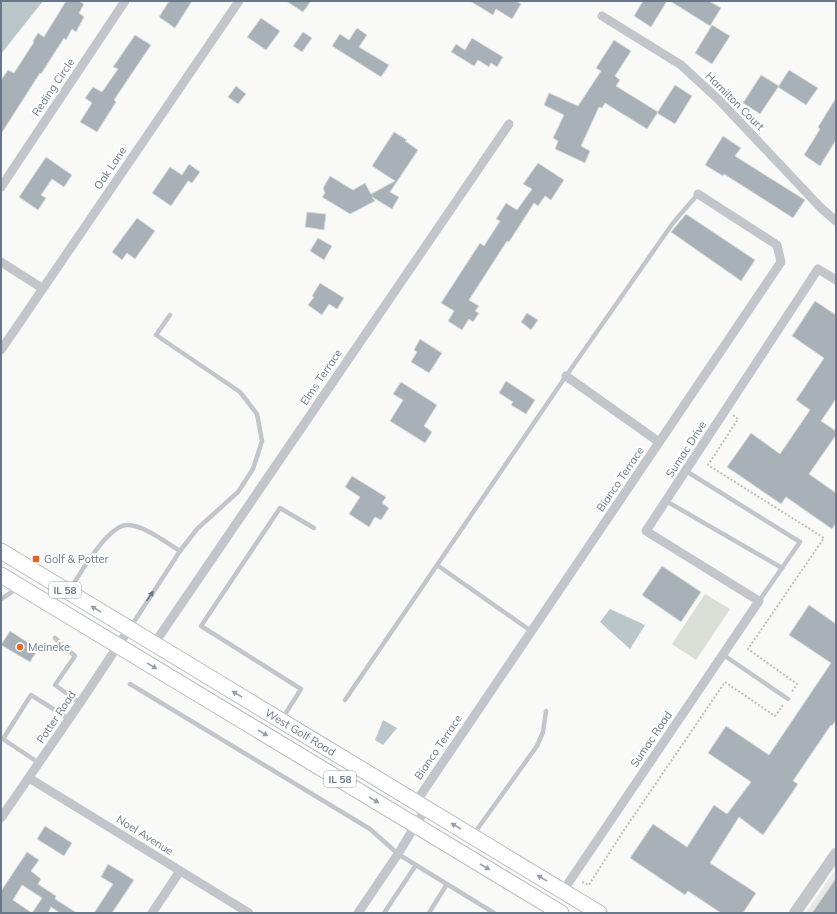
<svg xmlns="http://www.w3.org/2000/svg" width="837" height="914" viewBox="0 0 837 914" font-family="Mulish,sans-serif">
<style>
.built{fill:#e7e8e8}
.green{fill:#d9ded6}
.water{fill:#bbc6cb}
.building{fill:#a9b1b8;stroke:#dbdbd9;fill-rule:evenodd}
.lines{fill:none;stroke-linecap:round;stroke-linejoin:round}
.primary-casing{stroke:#b6babf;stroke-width:17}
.path{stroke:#bcbfc2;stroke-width:2;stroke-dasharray:2 2;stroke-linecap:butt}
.service{stroke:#c2c6cb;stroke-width:4.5}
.minor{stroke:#c2c6cb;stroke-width:9}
.tertiary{stroke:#c2c6cb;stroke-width:12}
.primary{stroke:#fff;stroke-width:15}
.oneway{fill:#687888}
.oneway2{fill:#95a0ac}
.poi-dot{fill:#e4652c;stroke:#fff;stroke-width:1.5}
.labels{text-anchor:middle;stroke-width:4;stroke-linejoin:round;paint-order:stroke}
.shield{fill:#fff;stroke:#95a0ac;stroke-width:1}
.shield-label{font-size:10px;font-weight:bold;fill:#687888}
.street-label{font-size:11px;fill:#687888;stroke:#fff}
.poi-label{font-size:11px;fill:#687888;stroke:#fff;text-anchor:start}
</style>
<rect width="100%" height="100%" fill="#f9f9f7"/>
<path class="built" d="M836,868V913H806Z"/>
<path class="green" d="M705,594L730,609L696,660L672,644Z"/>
<g class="water">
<path d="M1,1H43L1,54Z"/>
<path d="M610,609L645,625L630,649L600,622Z"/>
<path d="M383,720L397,728L383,745L375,740Z"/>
</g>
<g class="building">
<path d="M66,1H79L84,4L79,13L84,17L76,32L72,29L66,40L64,38L41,74L40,73L1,134V80L8,70L14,73L34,42L33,41L38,33L44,37Z"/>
<path d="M169,1H192L175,28L159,17Z"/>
<path d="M286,1H311L303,12Z"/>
<path d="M470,1H516L521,4L512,19L496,9L493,15Z"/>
<path d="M643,1H667L651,27L634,16Z"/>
<path d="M670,1H709L721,8L710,26Z"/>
<path d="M261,18L280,31L266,50L247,37Z"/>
<path d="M712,25L730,36L712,64L695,53Z"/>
<path d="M357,28L367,35L359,47L389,65L381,77L332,46L340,34L349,40Z"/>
<path d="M303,32L312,38L302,52L293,46Z"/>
<path d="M135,35L151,45L114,100L116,102L97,132L80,122L92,103L85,98L93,87L102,92L118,69L113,67Z"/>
<path d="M472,38L503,57L497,67L491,63L489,67L478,60L474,66L451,52L456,44L465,50Z"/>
<path d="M614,40L631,51L615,76L620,80L616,86L658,112L647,129L605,103L602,108L599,107L581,146L590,151L585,163L555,149L558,141L553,138L564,115L544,105L549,93L578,106L601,71L596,68Z"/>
<path d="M789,70L818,88L806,105L778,87Z"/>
<path d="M761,75L779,86L760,114L743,103Z"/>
<path d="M675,85L692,96L675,124L657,113Z"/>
<path d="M236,86L246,94L238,104L228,97Z"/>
<path d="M836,98V140L820,166L804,155L820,129L818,127Z"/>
<path d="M394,132L407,140L405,141L418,150L390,192L399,197L392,209L372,197L375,201L350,214L322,197L325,193L323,188L330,176L353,190L365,183L371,194L395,181L372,166Z"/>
<path d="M723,136L741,148L735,156L805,200L793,218L724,174L723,176L705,165Z"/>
<path d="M46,157L72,175L64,187L52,179L41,195L46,198L38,210L19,197Z"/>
<path d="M538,163L564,180L551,200L545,196L538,206L534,203L509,242L507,241L469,300L479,306L475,311L479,313L473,322L469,319L462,330L448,321L454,311L441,303L480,243L484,246L500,221L496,219L506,203L517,210L532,189L523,184Z"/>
<path d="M189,164L200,172L192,183L188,181L171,206L152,193L170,167L182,175Z"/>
<path d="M307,212L326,214L324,230L305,227Z"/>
<path d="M686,214L755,260L741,281L671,232Z"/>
<path d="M137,218L155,231L135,259L127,253L122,260L112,252Z"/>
<path d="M318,238L332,246L324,260L310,251Z"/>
<path d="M320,283L344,298L337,309L329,304L322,315L308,305L314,297L312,296Z"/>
<path d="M815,301L836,315V399L821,421L836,431V435L809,474L836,493V523L832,529L786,497L781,504L727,467L751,433L780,454L810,410L796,400L824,358L792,336Z"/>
<path d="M527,313L538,320L531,330L521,322Z"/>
<path d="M420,339L442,353L429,373L411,362L417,352L414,350Z"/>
<path d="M506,381L535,400L526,414L511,405L513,402L499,393Z"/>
<path d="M401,382L437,405L424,426L432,432L425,443L390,421L403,400L393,394Z"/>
<path d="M352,476L386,497L382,503L389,508L381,520L375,517L369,527L349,514L360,497L345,487Z"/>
<path d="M662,566L701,592L681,622L642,595Z"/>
<path d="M809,605L836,624V720L832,726L831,725L793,781L798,784L763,835L739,817L710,863L756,893L743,913H721L688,891L685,895L630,858L653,824L687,847L714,805L727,814L751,782L708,753L726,726L769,755L831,663L789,635Z"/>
<path d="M10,631L38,649L30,662L1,645Z"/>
<path d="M45,826L72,843L64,856L37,839Z"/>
<path d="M27,852L39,860L31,871L41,879L38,884L56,896L55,899L77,913H60L51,907L48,913H1V891ZM22,885L42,898L32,913L13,900Z"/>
<path d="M108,864L134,880L112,913H94L113,884L101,877Z"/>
<path d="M836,878V913H812Z"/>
</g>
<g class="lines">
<g class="primary-casing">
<g id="primary">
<path id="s1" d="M1,551L599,913"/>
<path d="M1,575L561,913"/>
</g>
</g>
<g class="path">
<path d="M733,415L738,419L708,465L824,538L748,649L797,684L791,693"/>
<path d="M582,882L589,885L622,833L725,682L775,716L783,705"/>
</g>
<g class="service">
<path d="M686,471L800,542L759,601"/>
<path d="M666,501L782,568"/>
<path d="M437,565L531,631"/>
<path d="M69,591C80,574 108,524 128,525C143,525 167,543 180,551"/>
<path d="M1,599L18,588"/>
<path d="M130,628L180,551L197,529L238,492L253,469L262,441L257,414L240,392L156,335L170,315"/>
<path d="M55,638L75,656L55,685L80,703"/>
<path d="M722,654L788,699"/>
<path d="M130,684L370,829L398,854L494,913"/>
<path d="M345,700L566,376L673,223L698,194"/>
<path d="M282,719L301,689L201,626L280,508L314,528"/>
<path d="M39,763L3,739L31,695L69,719"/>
<path d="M473,835L537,746L543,732L546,711"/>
<path d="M384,913L416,865"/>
<path d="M429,913L447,884"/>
</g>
<g class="minor">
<path d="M602,16L681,65L719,100L821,208L836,221"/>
<path d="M1,187L125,1"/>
<path d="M1,262L42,288"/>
<path d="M1,350L239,1"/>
<path d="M566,376L659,442"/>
<path d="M154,644L509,124"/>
<path d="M29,778L249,913"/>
<path d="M416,802L781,262L777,245L698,194"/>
<path d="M1,818L80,703L129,629"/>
<path d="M563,891L759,601L646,531L818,269L836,280"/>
<path d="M152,913L180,871"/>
<path d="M358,913L398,854L426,808"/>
</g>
<path class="tertiary" d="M795,913L836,854"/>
<use href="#primary" class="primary"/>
</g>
<defs><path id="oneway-solid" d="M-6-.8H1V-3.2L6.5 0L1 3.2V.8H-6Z"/></defs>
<use class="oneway" href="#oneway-solid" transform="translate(150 596) rotate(-56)"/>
<g class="oneway2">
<use href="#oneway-solid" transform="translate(96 609) rotate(-149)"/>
<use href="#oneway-solid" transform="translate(152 666) rotate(31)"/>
<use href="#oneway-solid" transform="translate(237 694) rotate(-149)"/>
<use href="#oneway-solid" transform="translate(263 733) rotate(31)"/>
<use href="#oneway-solid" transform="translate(374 800) rotate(31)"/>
<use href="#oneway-solid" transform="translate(456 826) rotate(-149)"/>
<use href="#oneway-solid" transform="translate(485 867) rotate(31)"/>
<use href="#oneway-solid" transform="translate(542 878) rotate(-149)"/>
</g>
<g class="poi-dot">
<rect x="32" y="555" width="8" height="8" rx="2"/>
<circle cx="20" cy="647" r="4"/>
</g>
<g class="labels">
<g class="shield">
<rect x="49" y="582" width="32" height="16" rx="3"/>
<rect x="324" y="771" width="32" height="16" rx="3"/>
</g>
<g class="shield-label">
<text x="65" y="594">IL 58</text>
<text x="340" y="783">IL 58</text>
</g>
<g class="street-label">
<text transform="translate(53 87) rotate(-56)" y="4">Reding Circle</text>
<text transform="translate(735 101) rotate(45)" y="4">Hamilton Court</text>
<text transform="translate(110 168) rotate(-56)" y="4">Oak Lane</text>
<text transform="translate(321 377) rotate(-56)" y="4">Elms Terrace</text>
<text transform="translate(686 449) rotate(-57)" y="4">Sumac Drive</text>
<text transform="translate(620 479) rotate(-56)" y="4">Bianco Terrace</text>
<text transform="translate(56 717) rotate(-56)" y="4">Potter Road</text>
<text dy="4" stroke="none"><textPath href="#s1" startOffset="350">West Golf Road</textPath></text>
<text transform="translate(651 739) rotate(-56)" y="4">Sumac Road</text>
<text transform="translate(438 747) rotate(-56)" y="4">Bianco Terrace</text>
<text transform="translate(145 835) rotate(32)" y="4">Noel Avenue</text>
</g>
<g class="poi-label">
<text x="44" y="563">Golf &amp; Potter</text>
<text x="28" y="651">Meineke</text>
</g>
</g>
<rect width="837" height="914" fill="none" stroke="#687888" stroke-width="4"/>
</svg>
